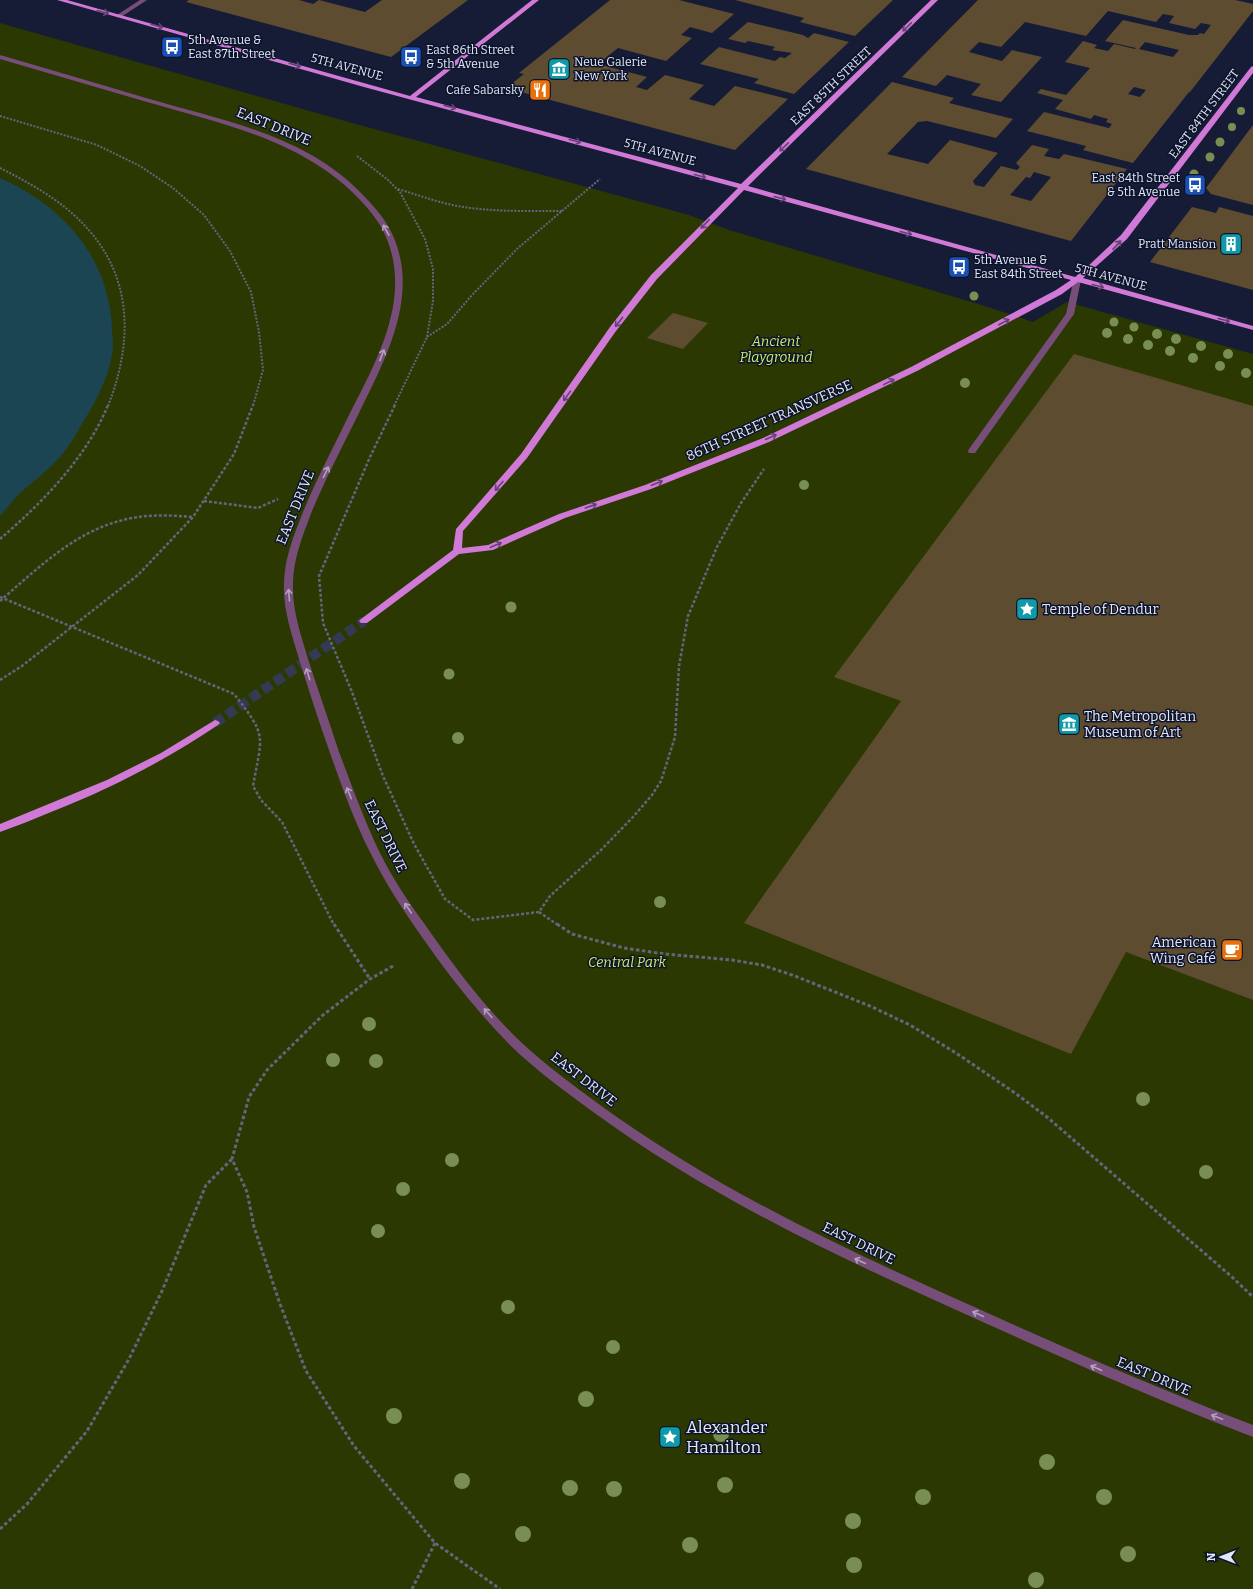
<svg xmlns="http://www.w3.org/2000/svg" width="1253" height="1589" viewBox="0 0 1253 1589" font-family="Bitter,serif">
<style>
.green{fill:#2c3802}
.water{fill:#1b4552}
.building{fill:#5e4c31;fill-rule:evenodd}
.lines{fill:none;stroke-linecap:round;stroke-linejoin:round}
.major-tunnel{stroke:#343a52;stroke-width:10;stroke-dasharray:10 4.5;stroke-linecap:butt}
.path-far2{stroke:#60667c;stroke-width:2;stroke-dasharray:2 1.5;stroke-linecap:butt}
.path-far1{stroke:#60667c;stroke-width:2.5;stroke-dasharray:3 2;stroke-linecap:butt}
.path{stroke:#60667c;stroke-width:3;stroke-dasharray:3.5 2.5;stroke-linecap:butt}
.minor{fill:#774d79;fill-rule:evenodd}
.major{fill:#d179d7;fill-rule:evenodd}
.tree{fill:#788e53}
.oneway{stroke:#654178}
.oneway2{stroke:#b1a2bf}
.labels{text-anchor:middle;stroke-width:3;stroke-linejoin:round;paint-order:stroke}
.far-poi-label{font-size:12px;fill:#e1e7f8;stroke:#0d132a;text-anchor:start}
.far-street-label{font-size:12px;fill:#e1e7f8;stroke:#0d132a}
.street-label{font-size:14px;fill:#e1e7f8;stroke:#0d132a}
.park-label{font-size:14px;font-style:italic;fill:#c8eb6c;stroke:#0d132a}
.poi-label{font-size:14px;fill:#e1e7f8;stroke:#0d132a;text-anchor:start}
.near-poi-label{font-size:17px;fill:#e1e7f8;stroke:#0d132a;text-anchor:start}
</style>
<rect width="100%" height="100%" fill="#161c35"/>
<path class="green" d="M0,23L345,121L689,215L729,230L985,306L1033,322L1067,302L1253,354V1589H0Z"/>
<path class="water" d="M0,178C63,206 108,256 112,327C112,334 113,341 113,348C110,377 94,405 79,429C73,440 64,454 54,463C44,474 31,483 20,493C13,500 7,508 0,516Z"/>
<g class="building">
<path d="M189,0H299L313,4L319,0L365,12L382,0H468L391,57L186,2Z"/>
<path d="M610,0H679L734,14L712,33L690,27L681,35L692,38L666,61L618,48L598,64L647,77L636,87L647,90L665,75L704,85L689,99L714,106L735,86L788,99L735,150L506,88L524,74L519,73Z"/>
<path d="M735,0H893L855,36L800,22L804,18Z"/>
<path d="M978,0H1235L1253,4V11L1190,92H1189L1133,163L1083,150L1086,146L1027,131L1044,112L1109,128L1112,124L1106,122L1108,119L1094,115L1091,119L1055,109L1063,100L1037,93L1041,89L1066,95L1090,68L1065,62L1083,41L1097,45L1094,48L1108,51L1114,44L1135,49L1136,48L1105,41L1123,20L1189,35H1198L1200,33L1204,34L1211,25L1201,23L1195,29L1169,23L1174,16L1163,14L1156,22L1108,11L1086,36L1025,22L1001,47L979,42L969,52L1002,61L1012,50L1042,57L1001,102L971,95L981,84L947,75L936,86L902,77ZM1145,42L1179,50L1173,57L1139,49ZM1134,87L1146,90L1140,97L1128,94Z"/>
<path d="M748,22L803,35L808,38L814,33L849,42L794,94L754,83L759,79L700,64L719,47L775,61L780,57L785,58L792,53L772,50L775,47L748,41L745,43L728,39Z"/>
<path d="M892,82L954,98L949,103L1013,119L996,138L927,121L918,122L887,154L928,164L950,140L998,153L973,181L975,185L984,187L1001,166L1017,170L1020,167L1016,163L1032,145L1049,149L1044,156L1059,159L1064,154L1127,169L1071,241L806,169ZM1034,172L1051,177L1031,201L1010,195L1026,177L1030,178Z"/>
<path d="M1253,125V205L1211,194L1206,188Z"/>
<path d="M1192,207L1216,213L1219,207L1253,216V290L1150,262Z"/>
<path d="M673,313L708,323L683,349L647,338Z"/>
<path d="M1074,354L1253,406V1000L1126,952L1071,1054L744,923L901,701L834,677Z"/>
</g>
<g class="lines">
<path class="major-tunnel" d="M215,723L364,621"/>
<g class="path-far2">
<path d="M0,116L97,145L140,166L173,188L204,215L230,251L251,292L259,332L263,370L253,406"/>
<path d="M357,156L388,180L400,192L425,239L433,269V301L427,337L394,406"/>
<path d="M0,168C20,178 40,189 58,202C129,254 139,327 108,406"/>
<path d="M398,189C418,195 437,202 457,206C492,212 527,211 562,211"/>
<path d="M427,337L447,324L473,294L518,248L600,179"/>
</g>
<g class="path-far1">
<path d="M395,405L370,457L319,576L323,623L352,692L383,776L414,844L445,899L473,920L539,912"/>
<path d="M204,501L258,508L278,499"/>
<path d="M0,539C42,503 87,457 108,405"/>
<path d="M0,597L234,694C268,737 262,735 253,786L261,800L282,822L334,925"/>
<path d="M0,601C37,569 74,532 123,520C146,514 170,515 193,517"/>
<path d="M0,680L22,666L138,575L193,517L234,454L253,405"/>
<path d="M558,925L539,912L550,896L601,850L633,817L652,795L661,781L675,737L679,666L688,616L717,547L741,503L764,469"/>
</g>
<g class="path">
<path d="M334,924L370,979"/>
<path d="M557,924L572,934L624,948L665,954L732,960L762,965L795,976L870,1006L910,1025L956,1053L1015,1093L1047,1117L1232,1277L1253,1297"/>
<path d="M393,966L370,979L323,1015L267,1070L249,1097L232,1159L247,1192L254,1227L280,1304L306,1371L354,1446L435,1543L500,1589"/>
<path d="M0,1529L27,1504L87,1431L129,1359L162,1291L206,1185L232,1159"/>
<path d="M412,1589L435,1543"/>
</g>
<g class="minor">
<path d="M140,0H147L121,17H117V15Z"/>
<path d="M0,55C49,69 98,84 146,98C221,120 306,135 362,194C375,207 387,221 394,238C419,298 385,360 359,413C343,445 326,478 312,511C303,535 293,559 293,584C292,610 301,635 308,659C318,690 329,721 339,752C352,786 364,820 380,853C393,879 409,903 426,926C455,968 486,1009 523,1044C547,1066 573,1085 600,1105C706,1182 823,1239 943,1293C1045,1339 1148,1385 1253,1425V1437C1144,1395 1038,1347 932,1299C812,1245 695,1187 589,1109C562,1089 536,1070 512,1047C479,1014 449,976 422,937C404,911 385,883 371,854C354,821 342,787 330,753C319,722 309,691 299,659C292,635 283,610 284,585C284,559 294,535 303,512C317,478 334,446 350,413C377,360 412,298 386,237C381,224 371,212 362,202C306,141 223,124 147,102C98,88 49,73 0,59Z"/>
<path d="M1074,278H1080L1081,280L1074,314L975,453H969L968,451L969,449L1066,314Z"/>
</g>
<g class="major">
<path d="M57,0H67L410,96L532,0H539L416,97L741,184L931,0H938L748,186L1075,277L1085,269L1121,235L1251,67L1253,66V73L1127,239L1083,278L1253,326V330L1078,282L1062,294L917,371L769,442L651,489L565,518L493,550L459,554L367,623H361L359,621L361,619L453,550L456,529L521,454L610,327L651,275L738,188L364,87ZM744,190L1071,280L1056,290L911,367L763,438L645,485L559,514L488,545L462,548L463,531L527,458L616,331L657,279Z"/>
<path d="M215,720L218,721L220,723L218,725C166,760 110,789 51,812C34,819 17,826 0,832V824L107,780L161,753Z"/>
</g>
</g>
<g class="tree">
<circle cx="1241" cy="111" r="4"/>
<circle cx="1232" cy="127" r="4"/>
<circle cx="1220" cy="142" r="4.5"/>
<circle cx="1210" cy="157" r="4.5"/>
<circle cx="1194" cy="174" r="4.5"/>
<circle cx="974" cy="296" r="4.5"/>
<circle cx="1114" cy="322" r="4.5"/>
<circle cx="1134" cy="327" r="4.5"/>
<circle cx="1107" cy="333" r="5"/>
<circle cx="1157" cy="334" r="5"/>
<circle cx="1128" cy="339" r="5"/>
<circle cx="1176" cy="339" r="5"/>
<circle cx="1148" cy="345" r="5"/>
<circle cx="1201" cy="346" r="5"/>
<circle cx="1170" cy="351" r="5"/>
<circle cx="1228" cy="354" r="5"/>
<circle cx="1193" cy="358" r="5"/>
<circle cx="1220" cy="366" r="5"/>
<circle cx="1246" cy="373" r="5"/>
<circle cx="965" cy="383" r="5"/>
<circle cx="804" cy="485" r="5"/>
<circle cx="511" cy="607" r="5.5"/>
<circle cx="449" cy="674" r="5.5"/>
<circle cx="458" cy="738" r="6"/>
<circle cx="660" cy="902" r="6"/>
<circle cx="369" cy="1024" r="7"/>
<circle cx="333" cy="1060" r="7"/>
<circle cx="376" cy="1061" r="7"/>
<circle cx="1143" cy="1099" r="7"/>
<circle cx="452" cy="1160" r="7"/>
<circle cx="1206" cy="1172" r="7"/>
<circle cx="403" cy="1189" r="7"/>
<circle cx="378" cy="1231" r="7"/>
<circle cx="508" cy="1307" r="7"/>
<circle cx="613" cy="1347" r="7"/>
<circle cx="586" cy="1399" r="8"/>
<circle cx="394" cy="1416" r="8"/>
<circle cx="721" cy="1434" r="8"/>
<circle cx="1047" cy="1462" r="8"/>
<circle cx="462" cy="1481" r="8"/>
<circle cx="725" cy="1485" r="8"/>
<circle cx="570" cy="1488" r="8"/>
<circle cx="614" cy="1489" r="8"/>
<circle cx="923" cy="1497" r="8"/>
<circle cx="1104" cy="1497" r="8"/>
<circle cx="853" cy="1521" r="8"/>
<circle cx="523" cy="1534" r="8"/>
<circle cx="690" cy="1545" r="8"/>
<circle cx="1128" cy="1554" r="8"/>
<circle cx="854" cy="1565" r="8"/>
<circle cx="1036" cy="1580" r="8"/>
</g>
<defs><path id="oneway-shaft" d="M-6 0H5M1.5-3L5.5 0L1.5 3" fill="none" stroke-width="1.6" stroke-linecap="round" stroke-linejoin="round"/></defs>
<g class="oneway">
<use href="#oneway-shaft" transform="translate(103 12) rotate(15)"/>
<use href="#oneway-shaft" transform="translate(157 26) rotate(16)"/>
<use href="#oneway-shaft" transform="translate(907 27) rotate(136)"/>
<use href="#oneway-shaft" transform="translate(295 65) rotate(16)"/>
<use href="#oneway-shaft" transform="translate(450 107) rotate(15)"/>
<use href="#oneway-shaft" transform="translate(575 141) rotate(15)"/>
<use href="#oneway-shaft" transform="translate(784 147) rotate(136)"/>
<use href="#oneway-shaft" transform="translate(700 176) rotate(15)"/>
<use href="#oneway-shaft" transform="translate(780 198) rotate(15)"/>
<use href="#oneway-shaft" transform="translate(705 224) rotate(134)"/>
<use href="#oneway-shaft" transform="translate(906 233) rotate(15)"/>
<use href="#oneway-shaft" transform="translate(1117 245) rotate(-47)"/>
<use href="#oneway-shaft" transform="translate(1098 286) rotate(15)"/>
<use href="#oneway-shaft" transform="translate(1224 320) rotate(15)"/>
<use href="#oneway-shaft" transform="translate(619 322) rotate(128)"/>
<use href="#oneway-shaft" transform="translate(1004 322) rotate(-28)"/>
<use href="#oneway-shaft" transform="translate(889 382) rotate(-26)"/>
<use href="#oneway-shaft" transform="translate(567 396) rotate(125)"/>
<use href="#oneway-shaft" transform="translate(771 437) rotate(-25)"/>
<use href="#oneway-shaft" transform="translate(657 483) rotate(-21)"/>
<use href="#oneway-shaft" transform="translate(499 486) rotate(131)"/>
<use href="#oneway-shaft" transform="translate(591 506) rotate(-19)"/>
<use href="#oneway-shaft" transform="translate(496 545) rotate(-23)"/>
</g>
<g class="oneway2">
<use href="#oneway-shaft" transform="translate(386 230) rotate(-119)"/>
<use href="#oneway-shaft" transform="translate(382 355) rotate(-69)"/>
<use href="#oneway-shaft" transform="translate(326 472) rotate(-64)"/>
<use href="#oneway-shaft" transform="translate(289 595) rotate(-95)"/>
<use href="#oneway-shaft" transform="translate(308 674) rotate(-107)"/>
<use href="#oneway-shaft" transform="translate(349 793) rotate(-112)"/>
<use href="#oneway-shaft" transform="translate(408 908) rotate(-124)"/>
<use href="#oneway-shaft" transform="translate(488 1013) rotate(-132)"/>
<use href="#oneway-shaft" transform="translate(860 1261) rotate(-155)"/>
<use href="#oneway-shaft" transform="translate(978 1314) rotate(-156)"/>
<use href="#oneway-shaft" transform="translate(1096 1368) rotate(-157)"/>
<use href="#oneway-shaft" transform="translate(1217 1417) rotate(-159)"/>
</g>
<defs>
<g id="bus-square" transform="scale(1.15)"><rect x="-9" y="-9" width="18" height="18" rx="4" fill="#1a4fb4" stroke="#0d132a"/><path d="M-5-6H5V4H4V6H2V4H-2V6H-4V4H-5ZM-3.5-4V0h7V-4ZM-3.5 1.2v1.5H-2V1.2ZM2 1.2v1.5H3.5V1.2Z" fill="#fff"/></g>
<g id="museum-square" transform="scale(1.15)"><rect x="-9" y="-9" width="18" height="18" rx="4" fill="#0f9aa8" stroke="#0d132a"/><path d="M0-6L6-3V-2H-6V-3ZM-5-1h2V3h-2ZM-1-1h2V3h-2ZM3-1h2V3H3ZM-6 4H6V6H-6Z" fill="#fff"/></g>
<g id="restaurant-square" transform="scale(1.15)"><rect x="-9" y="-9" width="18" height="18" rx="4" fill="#e8710a" stroke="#0d132a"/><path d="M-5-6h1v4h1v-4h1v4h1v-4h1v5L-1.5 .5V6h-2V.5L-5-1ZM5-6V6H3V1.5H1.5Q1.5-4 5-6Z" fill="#fff"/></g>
<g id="building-square" transform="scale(1.15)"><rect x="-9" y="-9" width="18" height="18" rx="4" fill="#0f9aa8" stroke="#0d132a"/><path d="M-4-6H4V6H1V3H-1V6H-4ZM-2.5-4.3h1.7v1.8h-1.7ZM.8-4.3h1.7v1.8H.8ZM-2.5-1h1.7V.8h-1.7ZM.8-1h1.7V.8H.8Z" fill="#fff"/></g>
<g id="sight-square" transform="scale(1.15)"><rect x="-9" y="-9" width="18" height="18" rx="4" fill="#0f9aa8" stroke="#0d132a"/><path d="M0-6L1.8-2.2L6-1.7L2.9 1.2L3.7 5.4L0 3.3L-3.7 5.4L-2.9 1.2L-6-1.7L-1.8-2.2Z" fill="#fff"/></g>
<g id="cafe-square" transform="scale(1.15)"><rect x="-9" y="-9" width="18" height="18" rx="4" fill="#e8710a" stroke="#0d132a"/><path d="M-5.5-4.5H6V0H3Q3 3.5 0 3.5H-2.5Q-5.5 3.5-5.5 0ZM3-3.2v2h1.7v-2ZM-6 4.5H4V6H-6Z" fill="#fff"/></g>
</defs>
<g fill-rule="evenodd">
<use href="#bus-square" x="172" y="47"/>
<use href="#bus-square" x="411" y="57"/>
<use href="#museum-square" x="559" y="69"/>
<use href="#restaurant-square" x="540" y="90"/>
<use href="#bus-square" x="1195" y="185"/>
<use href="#building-square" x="1231" y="244"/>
<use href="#bus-square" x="959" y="267"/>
<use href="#sight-square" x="1027" y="609"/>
<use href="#museum-square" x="1069" y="724"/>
<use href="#cafe-square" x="1232" y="950"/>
<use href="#sight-square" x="670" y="1437"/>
</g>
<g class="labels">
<g class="far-poi-label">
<text x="188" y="44">5th Avenue &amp;<tspan x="188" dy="14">East 87th Street</tspan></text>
<text x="426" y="54">East 86th Street<tspan x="426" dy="14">&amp; 5th Avenue</tspan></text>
<text x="574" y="66">Neue Galerie<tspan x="574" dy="14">New York</tspan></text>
<text x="524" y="94" text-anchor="end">Cafe Sabarsky</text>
<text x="1180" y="182" text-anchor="end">East 84th Street<tspan x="1180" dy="14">&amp; 5th Avenue</tspan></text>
<text x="1216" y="248" text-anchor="end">Pratt Mansion</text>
<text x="974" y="264">5th Avenue &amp;<tspan x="974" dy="14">East 84th Street</tspan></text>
</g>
<g class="far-street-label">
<text transform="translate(347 67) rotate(15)" y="4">5TH AVENUE</text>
<text transform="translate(831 86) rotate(-44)" y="4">EAST 85TH STREET</text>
<text transform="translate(1204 114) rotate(-53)" y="4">EAST 84TH STREET</text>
<text transform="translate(660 152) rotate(15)" y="4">5TH AVENUE</text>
<text transform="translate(1111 277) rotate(15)" y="4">5TH AVENUE</text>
</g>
<g class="street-label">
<text transform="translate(274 126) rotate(22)" y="5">EAST DRIVE</text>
<text transform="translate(769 420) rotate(-24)" y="5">86TH STREET TRANSVERSE</text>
<text transform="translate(295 507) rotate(-68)" y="5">EAST DRIVE</text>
<text transform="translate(386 836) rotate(64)" y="5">EAST DRIVE</text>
<text transform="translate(584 1079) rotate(38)" y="5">EAST DRIVE</text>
<text transform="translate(859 1243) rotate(26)" y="5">EAST DRIVE</text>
<text transform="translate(1154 1376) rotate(23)" y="5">EAST DRIVE</text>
</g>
<g class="park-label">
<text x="776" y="346">Ancient<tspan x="776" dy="16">Playground</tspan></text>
<text x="627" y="967">Central Park</text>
</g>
<g class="poi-label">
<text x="1042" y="614">Temple of Dendur</text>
<text x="1084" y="721">The Metropolitan<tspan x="1084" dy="16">Museum of Art</tspan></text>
<text x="1216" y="947" text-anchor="end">American<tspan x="1216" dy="16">Wing Café</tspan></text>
</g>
<g class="near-poi-label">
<text x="686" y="1433">Alexander<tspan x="686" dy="20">Hamilton</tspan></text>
</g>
</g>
<g transform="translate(1221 1557) rotate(270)" stroke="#0d132a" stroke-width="3" paint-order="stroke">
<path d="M0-3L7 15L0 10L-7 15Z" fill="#e1e7f8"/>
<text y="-6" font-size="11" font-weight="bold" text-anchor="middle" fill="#e1e7f8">N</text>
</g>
</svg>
